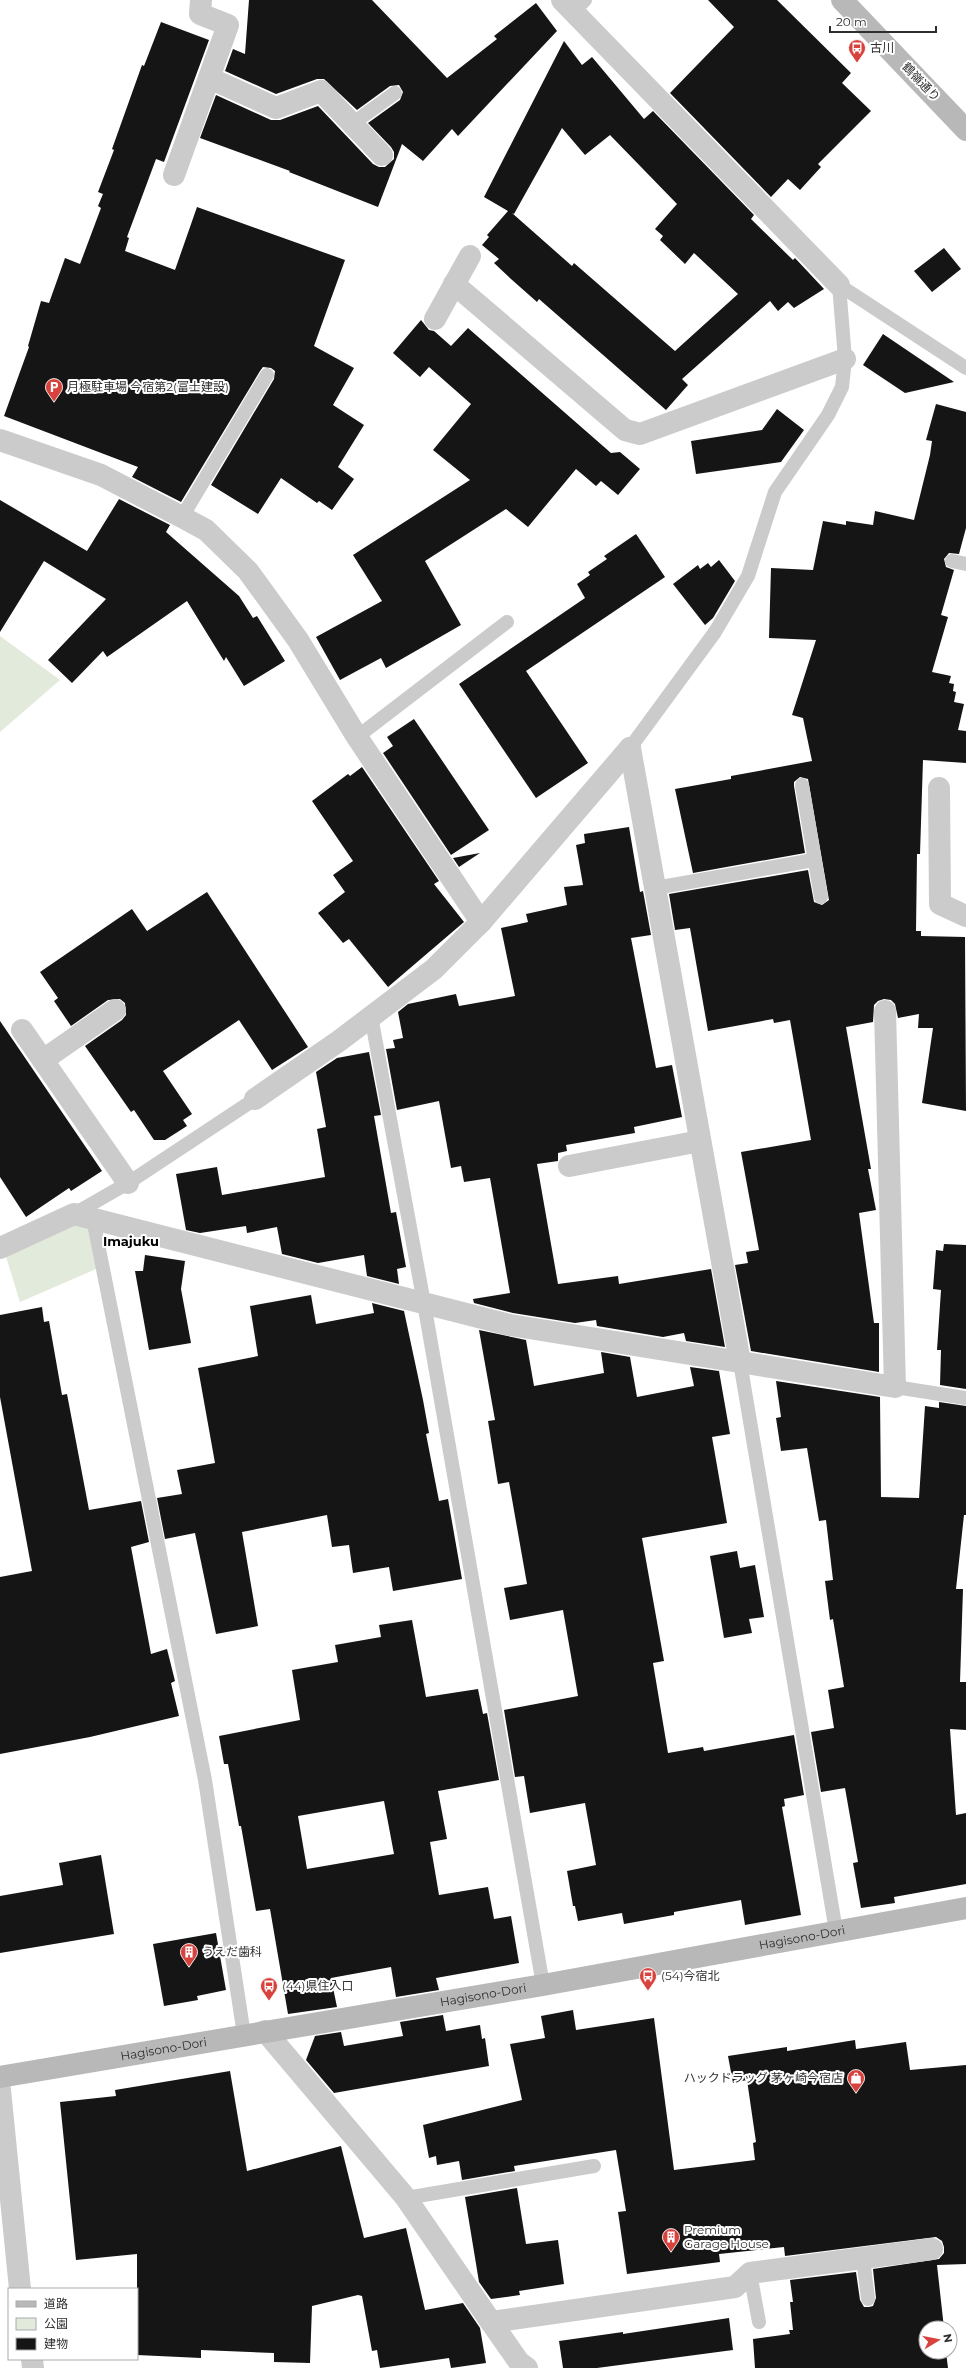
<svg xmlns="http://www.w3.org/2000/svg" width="966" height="2368" viewBox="0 0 966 2368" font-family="Montserrat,'Noto Sans JP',sans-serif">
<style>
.green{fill:#e2eadc}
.building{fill:#151515;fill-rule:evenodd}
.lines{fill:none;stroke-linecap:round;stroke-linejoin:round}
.lane{stroke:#cbcbcb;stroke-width:14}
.street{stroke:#cbcbcb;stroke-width:22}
.secondary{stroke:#b8b8b8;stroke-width:22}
.labels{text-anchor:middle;stroke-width:4;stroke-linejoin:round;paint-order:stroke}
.poi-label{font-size:12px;fill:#2e2e2e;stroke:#fff;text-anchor:start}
.street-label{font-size:12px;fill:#2e2e2e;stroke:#fff}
.neighbourhood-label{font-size:13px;font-weight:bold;fill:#000;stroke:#fff}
</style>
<rect width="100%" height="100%" fill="#fff"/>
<g class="green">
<path d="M0,636L60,680L0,732Z"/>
<path d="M93,1219L103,1266L20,1302L3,1247Z"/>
</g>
<g class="building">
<path d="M249,0H372L447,78L497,39L494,36L536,3L557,31L458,136L452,129L423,161L402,144L378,207L289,172L290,171L200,138L216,95L271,120H280L318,106L373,164L379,167H385L394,159V152L391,147L368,123L400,100L403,92L399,85L390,86L357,110L324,79H317L276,94L225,71L233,49L245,54Z"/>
<path d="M708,0H777L851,73L842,83L871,111L818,164L821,167L800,190L788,179L771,197L670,93L734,27Z"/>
<path d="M161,22L209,40L164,162L156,159L127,237L129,238L125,251L175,270L197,207L345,260L314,346L354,368L333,405L364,425L338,467L354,479L332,510L319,501L317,503L281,478L258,514L211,485L274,379L275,371L271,368L263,367L260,371L181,502L132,477L138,467L4,416L29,347L28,346L41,301L49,303L65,258L80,264L101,208L98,206L103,194L98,192L114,150L112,149L142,65L144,66Z"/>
<path d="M564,41L582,65L592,57L644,119L653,111L754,215L751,219L793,260L795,258L824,289L794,308L788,302L778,311L770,301L682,379L688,385L666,410L539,299L537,302L511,279L494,263L499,259L482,245L489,237L487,235L508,211L484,197ZM562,128L585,155L610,135L677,204L655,229L663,236L660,240L685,264L694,253L738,294L675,351L574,263L572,266L512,213L514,214Z"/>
<path d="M944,248L961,269L932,292L914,271Z"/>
<path d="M421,320L429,330L434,331L451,346L468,328L611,453L620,452L640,469L618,495L601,481L596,486L576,469L528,527L506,509L425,561L461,625L386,668L381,658L340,680L316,637L382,601L353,555L470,480L433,450L471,404L429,367L420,377L393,353Z"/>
<path d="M883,334L954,382L905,393L863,365Z"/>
<path d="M936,404L966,412V528L959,554L949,553L944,559L946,567L954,570L941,615L948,617L932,672L951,676L949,683L954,684L953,691L956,692L954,702L964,704L958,730L966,731V763L923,760L920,854H917L916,931H921V936L965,937L966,1111L922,1103L933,1028H918L919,1014L898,1018L895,1004L891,1000L884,999L878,1001L874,1005L873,1022L846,1027L871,1169H868L876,1210L859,1213L874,1323H879V1372L751,1351L735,1265L748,1263L746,1252L759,1250L741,1152L811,1140L790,1020L774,1023L773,1019L708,1031L690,928L675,930L669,894L808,870L814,902L822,905L829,900L808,779L800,777L794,782V786L805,853L693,873L675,789L731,779V776L812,761L803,718L792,715L816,640L769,638L771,568L813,570L823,521L846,525V521L873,525L875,511L914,520L930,455L932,441L926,440Z"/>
<path d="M777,409L804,430L781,462L696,474L691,441L762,430Z"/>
<path d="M119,499L170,525L166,532L239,596L253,618L257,616L285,661L244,686L226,657L224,661L187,601L107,657L103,651L72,683L48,660L106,599L44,561L0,632V500L87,551Z"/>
<path d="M636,534L665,577L526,671L588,763L536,798L459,684L585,598L577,584L590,575L588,572L607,559L604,556Z"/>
<path d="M719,560L735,581L713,618L705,625L673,584L698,565L700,569L708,563L711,567Z"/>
<path d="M414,719L489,830L451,855L383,753L393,746L387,737Z"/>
<path d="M362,767L439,881L434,884L464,922L388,987L349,939L343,943L318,913L345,892L333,875L353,861L312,801L348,774L350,776Z"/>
<path d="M629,827L640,892L643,891L651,935L631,938L656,1068L672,1065L682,1117L634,1127L635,1133L566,1145L567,1151L558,1153V1161L537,1164L558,1284L618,1276L619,1284L711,1269L725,1347L686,1341L684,1333L663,1337L597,1326L596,1320L575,1323L513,1313L474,1303L473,1299L510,1293L490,1178L464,1182L461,1166L451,1168L439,1101L397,1110L386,1049L395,1048L393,1040L403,1038L398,1012L408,1004L456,994L459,1006L515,996L501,928L528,922L526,914L567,905L564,887L583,885L576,845L585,843L584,834Z"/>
<path d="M480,853L459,867L453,858Z"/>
<path d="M207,892L308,1047L272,1070L239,1020L163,1071L192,1114L183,1120L187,1126L165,1140H154L134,1110L131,1112L85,1046L122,1020L126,1015L125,1003L120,999L108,1000L71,1026L54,1001L58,998L40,972L132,909L147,931Z"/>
<path d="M0,1021L102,1171L71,1191L69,1188L26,1217L0,1177Z"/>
<path d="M369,1052L381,1115L374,1116L391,1213L396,1212L406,1267L397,1269L399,1284L367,1276L364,1255L318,1263L282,1254L277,1227L247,1233L246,1226L200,1233L186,1230L176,1174L217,1167L222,1195L325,1177L317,1129L326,1127L316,1072L337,1058Z"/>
<path d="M944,1244L966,1245V1389L940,1385L941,1350H937L941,1290L933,1289L936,1250L943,1251Z"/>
<path d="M145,1255L185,1261L181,1289L191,1343L149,1350L135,1271H143Z"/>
<path d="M311,1295L316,1324L374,1313L372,1303L404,1311L423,1400L429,1433L426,1434L439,1501L448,1499L462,1579L393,1591L389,1567L353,1573L349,1545L332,1547L327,1515L242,1532L258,1626L216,1634L195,1533L165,1539L157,1498L182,1494L177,1470L215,1463L198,1368L258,1356L250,1306Z"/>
<path d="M42,1307L44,1322L49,1321L62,1395L67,1394L89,1510L141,1501L149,1542L131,1547L151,1654L167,1649L175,1681L171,1683L179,1716L90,1737L0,1754V1577L32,1571L0,1397V1315Z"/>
<path d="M479,1330L526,1340L534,1386L604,1373L601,1352L630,1357L637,1397L694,1386L690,1367L719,1371L730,1434L712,1437L727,1523L642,1538L664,1661L653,1663L668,1753L703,1747L704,1751L794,1735L804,1795L784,1799L785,1806L782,1807L801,1915L745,1925L741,1900L674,1912V1915L624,1924L622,1913L578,1921L575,1906H573L567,1871L596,1865L585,1803L530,1813L524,1776L515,1777L504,1710L578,1696L563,1610L510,1620L504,1588L527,1584L509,1482L498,1484L488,1421L495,1420Z"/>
<path d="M776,1381L880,1397L881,1497L919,1498L925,1406L939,1408V1402L966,1406V1515H964L956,1589H963L960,1682H966V1730L950,1729L956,1815L966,1813V1884L894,1897L895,1903L861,1908L853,1863L858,1862L845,1788L821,1792L811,1732L834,1728L828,1690L844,1687L833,1619L830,1620L825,1581L833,1580L826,1520L819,1521L807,1448L781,1451L776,1418L781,1417Z"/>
<path d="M737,1551L740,1568L755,1565L764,1617L749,1619L752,1633L724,1638L710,1556Z"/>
<path d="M412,1620L426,1697L478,1689L483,1714L487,1713L499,1780L438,1791L447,1839L430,1842L439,1895L488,1887L494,1919L511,1916L519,1963L436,1978L439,1990L396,1997L391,1967L331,1978L337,2007L288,2014L270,1909L256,1911L241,1826H239L228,1764H224L219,1736L300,1720L292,1670L338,1662L335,1645L381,1637L379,1625ZM384,1801L394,1854L307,1869L298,1816Z"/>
<path d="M101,1855L114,1934L0,1953V1896L63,1885L59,1863Z"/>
<path d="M216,1933L226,1990L197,1996L198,2000L164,2006L153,1944Z"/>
<path d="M573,2010L576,2030L654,2018L674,2170L755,2160L753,2143L756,2142L747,2080L733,2083L728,2056L787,2047V2051L855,2040L856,2049L906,2042L910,2070L966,2065V2264L937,2265L944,2328H926V2352H946L948,2368H755L753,2339L790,2334L789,2330H793L790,2302H793L790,2280L856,2272L860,2300L864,2307H869L873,2306L876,2298L873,2269L939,2259L944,2253V2247L942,2241L936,2237L785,2256L784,2247L719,2254L720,2262L627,2274L618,2212L626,2211L616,2150L514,2166L515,2171L462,2180L459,2161L437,2165L436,2156L429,2158L423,2125L522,2100L510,2044L545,2038L541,2016Z"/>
<path d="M443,2015L446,2031L480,2025L482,2039L485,2038L489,2066L334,2093L306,2060L315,2036L341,2032L344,2046L403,2036L400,2022Z"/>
<path d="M230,2071L247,2171L341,2146L364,2238L406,2228L425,2310L463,2303L480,2328L486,2363L451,2368L449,2358L380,2368L377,2350L372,2351L362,2296L358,2295L312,2306L310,2363L274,2362V2353L201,2350V2358L137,2355V2254L76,2260L60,2102L116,2096L115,2090Z"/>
<path d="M517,2188L526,2244L558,2240L564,2284L519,2291L520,2295L491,2299L479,2282L465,2197Z"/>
<path d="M729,2318L733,2350L597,2368H563L559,2341L623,2332V2334Z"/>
</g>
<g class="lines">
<g class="lane">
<path d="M573,12L585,0"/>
<path d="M352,124L395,93"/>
<path d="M839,285L966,368"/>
<path d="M182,517L267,375"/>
<path d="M952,561L966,564"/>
<path d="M357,737L507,622"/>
<path d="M630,748L715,632L748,576L775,492L828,415L842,387L845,359L839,285"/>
<path d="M802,785L821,897"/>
<path d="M655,888L814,860"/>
<path d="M371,1016L424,1303L543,1985"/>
<path d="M74,1214L128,1183L255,1099"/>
<path d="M93,1219L205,1780L244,2035"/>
<path d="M740,1362L836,1931"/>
<path d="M895,1387L966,1398"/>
<path d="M406,2198L594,2166"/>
<path d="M863,2258L868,2299"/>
<path d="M750,2273L759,2322"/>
</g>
<g class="street">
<path d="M562,0L839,285"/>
<path d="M209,78L276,108L321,91L382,155"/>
<path d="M174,175L228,25L200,14L201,0"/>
<path d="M454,284L625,430L640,434L845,359"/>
<path d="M435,319L470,256"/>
<path d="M0,440L101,475L182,517L206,530L248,571L298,640L357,737L481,922"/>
<path d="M630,748L740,1362"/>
<path d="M939,788L940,904L966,916"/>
<path d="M22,1030L128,1183"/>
<path d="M43,1060L115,1010"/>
<path d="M255,1099L339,1041L434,969L481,922L630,748"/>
<path d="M569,1166L700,1141"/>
<path d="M0,1248L74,1214L510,1325L895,1387L885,1011"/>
<path d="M265,2031L406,2198L491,2322L519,2362L527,2368"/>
<path d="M0,2090L20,2289"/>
<path d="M491,2322L735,2287L750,2273L932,2249"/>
<path d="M32,2359L33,2368"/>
</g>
<g class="secondary">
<path d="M842,0L966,130"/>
<path id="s1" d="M0,2077L543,1985L966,1908"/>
</g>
</g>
<defs>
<g id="bus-pin" transform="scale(0.9)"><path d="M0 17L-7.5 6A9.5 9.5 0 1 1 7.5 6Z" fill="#d7423d" stroke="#fff"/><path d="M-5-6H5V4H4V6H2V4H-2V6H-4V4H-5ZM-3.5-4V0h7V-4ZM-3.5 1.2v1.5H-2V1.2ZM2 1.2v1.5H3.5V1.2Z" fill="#fff"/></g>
<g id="parking-pin" transform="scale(0.9)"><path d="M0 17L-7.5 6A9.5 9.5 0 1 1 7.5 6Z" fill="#d7423d" stroke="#fff"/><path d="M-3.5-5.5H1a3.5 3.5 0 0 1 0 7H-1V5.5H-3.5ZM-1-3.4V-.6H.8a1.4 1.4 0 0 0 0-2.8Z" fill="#fff"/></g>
<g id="building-pin" transform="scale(0.9)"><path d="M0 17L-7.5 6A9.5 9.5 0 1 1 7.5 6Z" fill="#d7423d" stroke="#fff"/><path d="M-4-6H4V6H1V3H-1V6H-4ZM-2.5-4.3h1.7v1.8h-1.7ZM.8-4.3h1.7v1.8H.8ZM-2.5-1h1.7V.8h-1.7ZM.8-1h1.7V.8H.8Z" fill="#fff"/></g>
<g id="shop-pin" transform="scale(0.9)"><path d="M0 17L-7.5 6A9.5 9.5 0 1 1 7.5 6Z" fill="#d7423d" stroke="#fff"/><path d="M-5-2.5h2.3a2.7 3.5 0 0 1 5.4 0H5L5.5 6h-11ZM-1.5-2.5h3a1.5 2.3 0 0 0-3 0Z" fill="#fff"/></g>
</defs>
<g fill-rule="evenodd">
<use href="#bus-pin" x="857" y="48"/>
<use href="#parking-pin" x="54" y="387"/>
<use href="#building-pin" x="189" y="1952"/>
<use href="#bus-pin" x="648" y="1976"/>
<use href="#bus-pin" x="269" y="1986"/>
<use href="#shop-pin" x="856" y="2078"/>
<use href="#building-pin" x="671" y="2237"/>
</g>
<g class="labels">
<g class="poi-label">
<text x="870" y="52">古川</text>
<text x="67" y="391">月極駐車場 今宿第2(富士建設)</text>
<text x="202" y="1956">うえだ歯科</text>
<text x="661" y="1980">(54)今宿北</text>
<text x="282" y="1990">(44)県住入口</text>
<text x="843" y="2082" text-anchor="end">ハックドラッグ 茅ヶ崎今宿店</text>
<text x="684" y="2234">Premium<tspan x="684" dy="14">Garage House</tspan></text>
</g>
<g class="street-label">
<text transform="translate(921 82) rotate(46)" y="4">鶴嶺通り</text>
<text dy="4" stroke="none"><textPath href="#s1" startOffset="814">Hagisono-Dori</textPath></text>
<text dy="4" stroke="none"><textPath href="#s1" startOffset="490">Hagisono-Dori</textPath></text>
<text dy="4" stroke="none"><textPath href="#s1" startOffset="166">Hagisono-Dori</textPath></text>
</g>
<g class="neighbourhood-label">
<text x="131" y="1246">Imajuku</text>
</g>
</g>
<rect x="8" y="2288" width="130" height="72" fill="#ffffff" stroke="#ababab"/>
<rect x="16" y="2301" width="20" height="6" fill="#b8b8b8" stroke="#ababab"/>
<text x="44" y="2308" font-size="12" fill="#2e2e2e">道路</text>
<rect x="16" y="2318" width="20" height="12" fill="#e2eadc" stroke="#ababab"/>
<text x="44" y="2328" font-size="12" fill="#2e2e2e">公園</text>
<rect x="16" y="2338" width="20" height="12" fill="#151515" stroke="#ababab"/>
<text x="44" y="2348" font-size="12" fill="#2e2e2e">建物</text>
<g transform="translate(938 2340) rotate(80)"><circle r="19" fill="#ffffff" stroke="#ababab"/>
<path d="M0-3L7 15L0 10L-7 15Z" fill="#d7423d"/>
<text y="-6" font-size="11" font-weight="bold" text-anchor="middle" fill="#2e2e2e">N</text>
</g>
<path d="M830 26v6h106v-6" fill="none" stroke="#2e2e2e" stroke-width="2"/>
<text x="836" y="26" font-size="12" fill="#2e2e2e" stroke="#ffffff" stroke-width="3" paint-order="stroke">20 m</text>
</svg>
